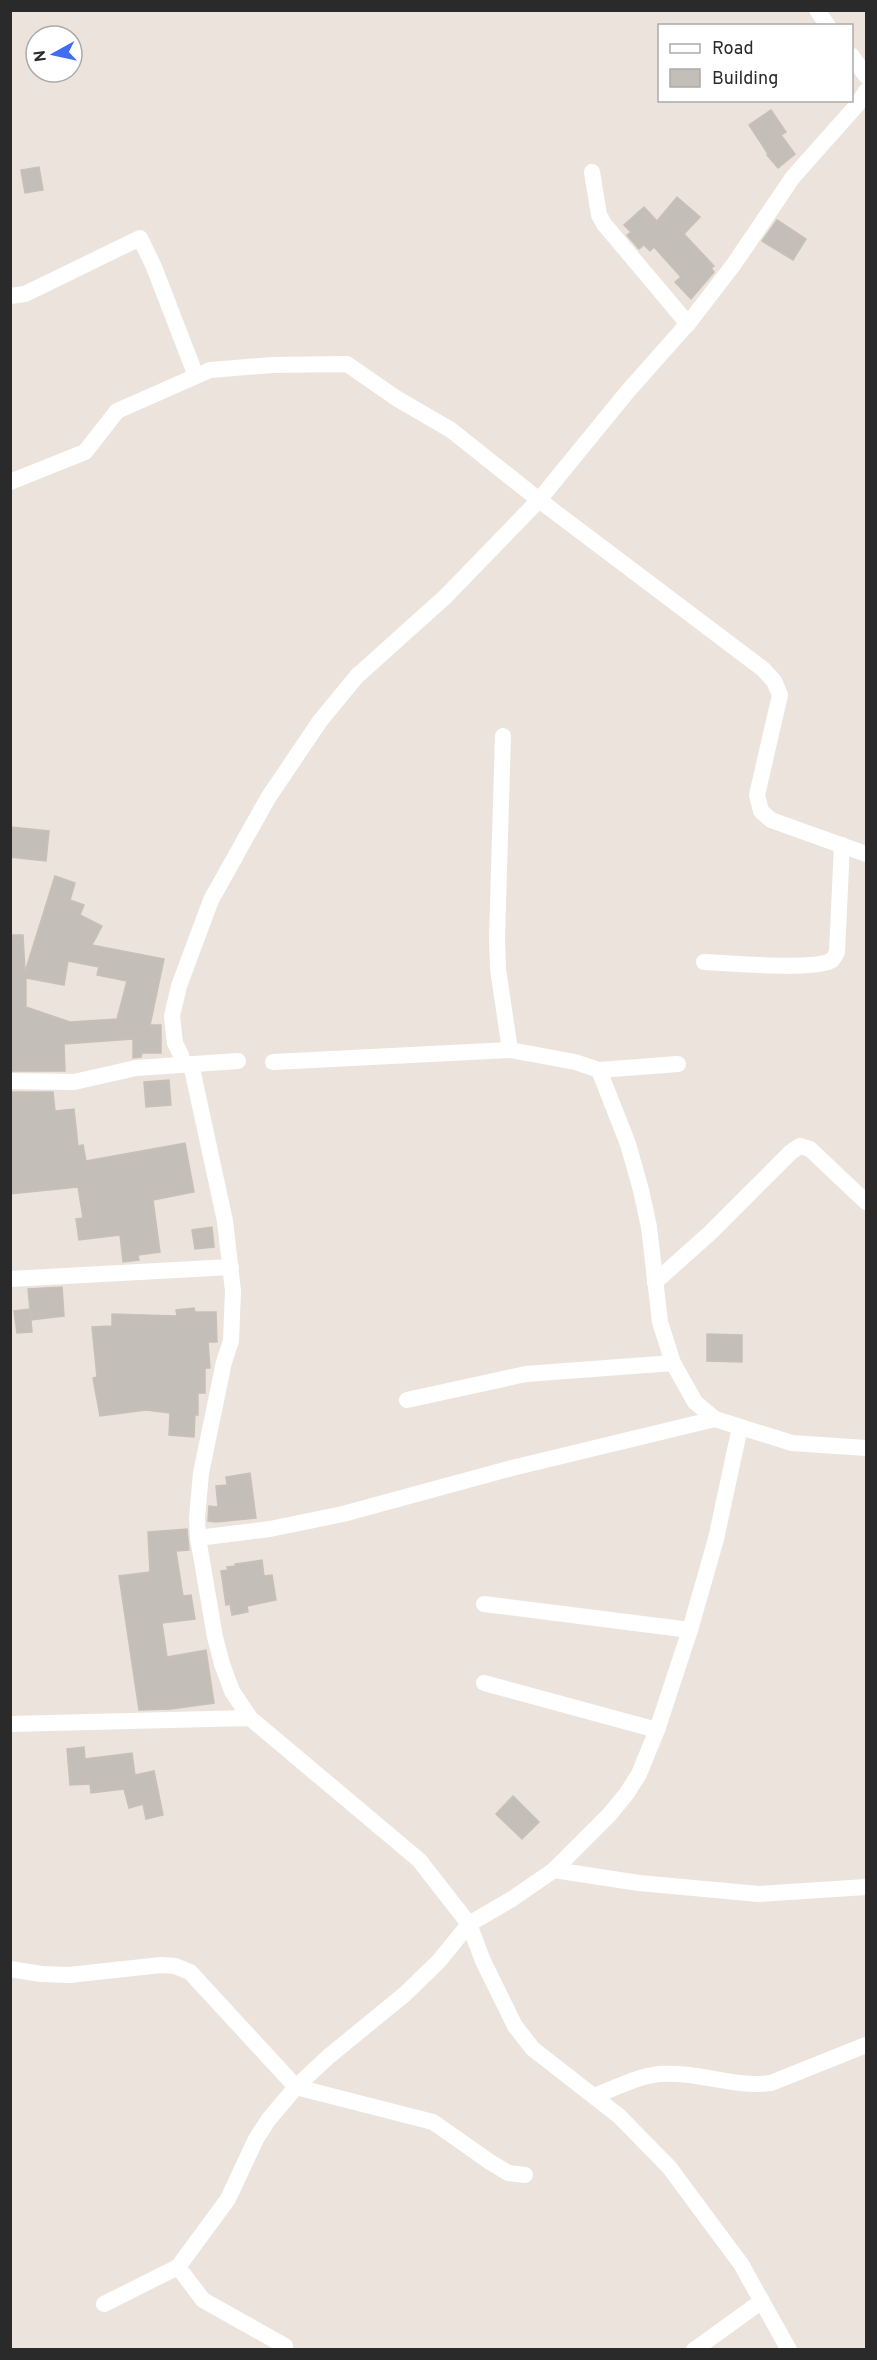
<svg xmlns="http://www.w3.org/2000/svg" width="877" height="2360" viewBox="0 0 877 2360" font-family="Overpass,sans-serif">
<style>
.building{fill:#c4beb9;stroke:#c7c0b6;stroke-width:1.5;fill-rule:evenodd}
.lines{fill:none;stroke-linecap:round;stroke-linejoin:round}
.minor{stroke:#fff;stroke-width:16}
</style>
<rect width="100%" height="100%" fill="#ece4dc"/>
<g class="building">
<path d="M771,110L786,132L781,135L795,154L778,168L767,155L768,154L749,125Z"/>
<path d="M39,167L43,190L25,193L21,170Z"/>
<path d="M677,197L700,217L684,234L714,266L711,268L714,272L691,299L675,282L681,277L654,247L650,251L644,245L639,249L627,235L631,232L624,225L644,207L657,221Z"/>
<path d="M777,220L806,239L793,260L762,241Z"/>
<path d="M10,827L49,831L46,861L10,857Z"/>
<path d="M55,876L75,883L70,900L84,905L80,915L102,926L92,945L164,959L150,1025H161V1053H142L141,1057L133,1058V1039L64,1044L65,1071H10V935H23L25,972ZM68,961L99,967L97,975L127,981L117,1019L70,1022L26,1007V978L64,985Z"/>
<path d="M169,1080L171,1105L146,1107L144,1082Z"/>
<path d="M10,1092H53L55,1111L74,1109L78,1146L83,1145L86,1161L185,1143L194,1192L153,1200L160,1252L138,1255L139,1260L123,1262L120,1235L79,1240L76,1219L83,1218L78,1187L10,1194Z"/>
<path d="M212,1227L214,1247L195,1249L192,1230Z"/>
<path d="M62,1287L64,1316L31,1320L28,1289Z"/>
<path d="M194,1308L195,1312H216L217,1342H208L210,1368H205V1393H198V1415H195L194,1437L169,1435L170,1413L146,1410L100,1416L93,1378L97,1377L92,1327L112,1326V1314L177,1316L176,1310Z"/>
<path d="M30,1309L32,1332L17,1333L14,1311Z"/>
<path d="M707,1334L742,1335V1362L707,1361Z"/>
<path d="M250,1473L256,1518L216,1522L208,1521L209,1506L218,1507L216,1486L227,1485L226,1477Z"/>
<path d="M187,1529L189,1550L176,1551L183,1596L191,1595L195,1619L162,1623L167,1657L206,1650L214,1703L171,1709L139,1710L119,1576L150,1572L148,1532Z"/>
<path d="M262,1560L264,1576L272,1575L276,1600L247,1606L248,1612L232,1615L230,1604L226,1605L221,1571L228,1570L227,1567L236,1566L235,1564Z"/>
<path d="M84,1747L85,1759L132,1753L135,1775L154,1771L163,1815L146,1819L143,1804L129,1808L124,1789L91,1793L90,1784L70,1785L67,1749Z"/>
<path d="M513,1796L539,1822L522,1839L496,1814Z"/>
</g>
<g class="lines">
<g class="minor">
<path d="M817,10L828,26"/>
<path d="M852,56L866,76"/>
<path d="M592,172L599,215L604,224L688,324"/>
<path d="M10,296L25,294L140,238L154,267L196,376"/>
<path d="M10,482L85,452L117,411L210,370L273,365L347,364L396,398L451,430L539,500L763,669L774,681L780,695L757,795L761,811L771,820L866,854"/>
<path d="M503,736L497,938L498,969L510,1050"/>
<path d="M704,962C725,963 817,971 832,960C833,959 837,953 837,952L842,845"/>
<path d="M181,1055L175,1043L172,1016L179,986L211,900L268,798L320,721L357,676L445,597L539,500L628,391L691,320L734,264L793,177L857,105L866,91"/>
<path d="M273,1062L510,1050L575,1062L599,1070L628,1144L641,1190L649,1227L660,1322L673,1363L695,1402L715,1419L792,1443L866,1448"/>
<path d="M191,1064L225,1221L233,1291L231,1341L224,1362L201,1473L197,1518L198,1538L215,1637L222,1664L232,1691L250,1718"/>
<path d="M599,1070L678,1064"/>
<path d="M10,1081L74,1082L136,1068L238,1061"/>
<path d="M10,1279L231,1267"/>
<path d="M655,1282L710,1233L791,1152L800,1146L810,1149L866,1202"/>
<path d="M407,1400L526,1374L673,1363"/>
<path d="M198,1538L270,1529L343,1514L512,1468L715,1419"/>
<path d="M484,1604L690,1630"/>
<path d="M484,1683L657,1730"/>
<path d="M10,1724L250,1718L419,1860L469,1924L483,1961L515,2026L533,2049L619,2116L669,2167L741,2264L789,2350"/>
<path d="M554,1870L639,1883L759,1894L866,1887"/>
<path d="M10,1969L41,1974L69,1975L161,1965L175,1966L190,1972L296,2087L433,2122L490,2162L508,2173L525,2175"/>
<path d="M594,2096C616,2088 637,2076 660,2074C697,2071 735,2088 771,2083L866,2045"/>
<path d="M178,2267L203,2300L285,2346"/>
<path d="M104,2304L178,2267L228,2199L256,2139L269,2119L296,2087L328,2057L405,1994L439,1961L469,1924L512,1899L554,1870L610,1814L627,1793L639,1774L657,1730L690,1630L716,1539L740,1427"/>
<path d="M694,2350L762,2301"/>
</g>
</g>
<rect width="877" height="2360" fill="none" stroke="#2a2a2a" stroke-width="24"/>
<rect x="658" y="24" width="195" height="78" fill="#ffffff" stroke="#aaaaaa" stroke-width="1.5"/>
<rect x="670" y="44" width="30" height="9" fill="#ffffff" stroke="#aaaaaa" stroke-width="1.5"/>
<text x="712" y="54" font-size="18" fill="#2a2a2a">Road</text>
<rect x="670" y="69" width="30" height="18" fill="#c4beb9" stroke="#aaaaaa" stroke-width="1.5"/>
<text x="712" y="84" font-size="18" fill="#2a2a2a">Building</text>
<g transform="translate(54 54) rotate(262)"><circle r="28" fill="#ffffff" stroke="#aaaaaa" stroke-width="1.5"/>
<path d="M0-4.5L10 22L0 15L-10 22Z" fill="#416df4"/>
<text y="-9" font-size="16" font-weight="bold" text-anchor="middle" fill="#2a2a2a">N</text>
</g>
</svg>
